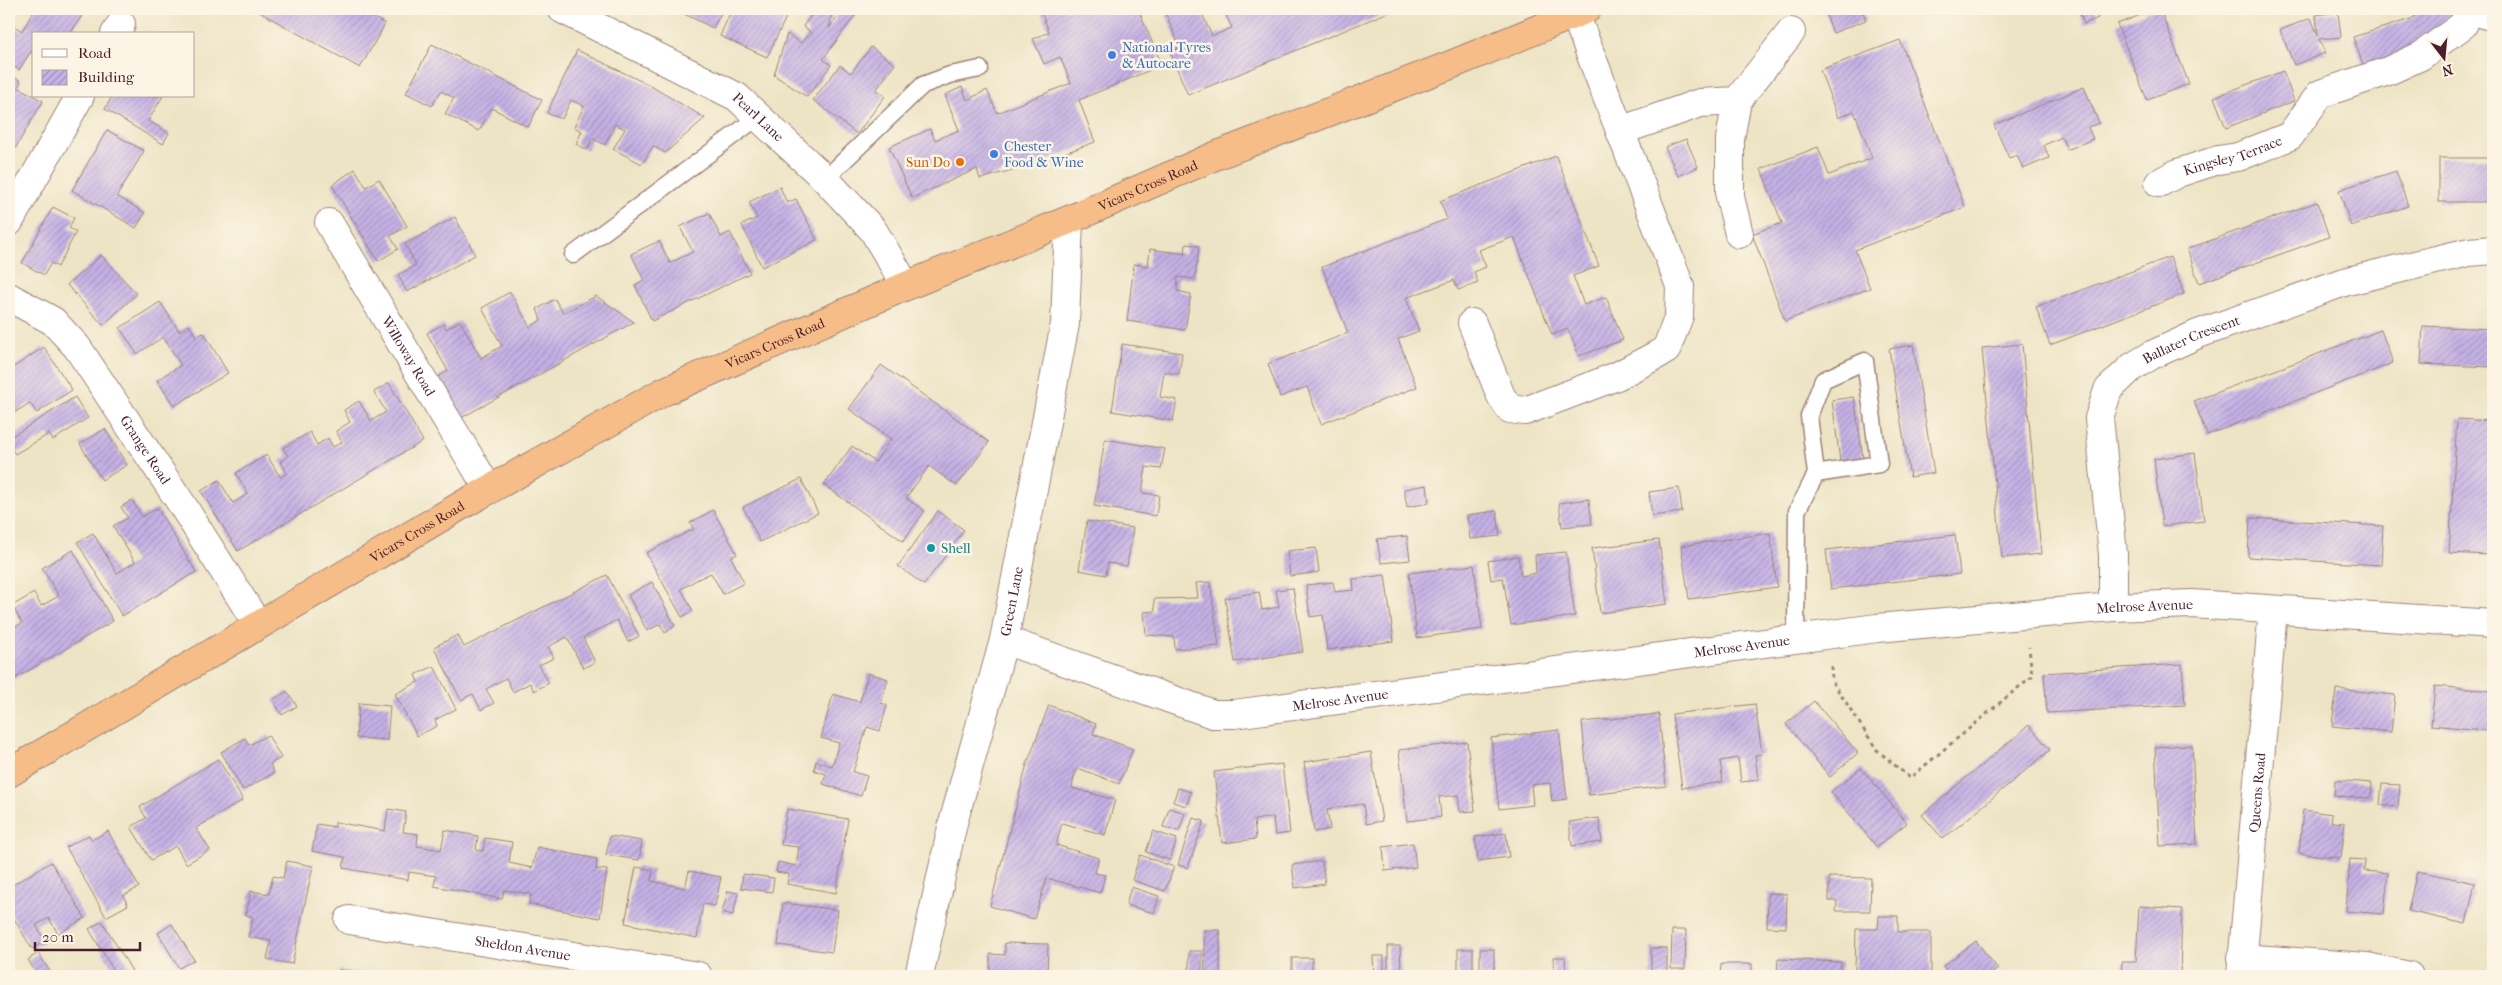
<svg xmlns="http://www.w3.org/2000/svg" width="2502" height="985" viewBox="0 0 2502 985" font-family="'IM FELL French Canon',serif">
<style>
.building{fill:url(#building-hatch)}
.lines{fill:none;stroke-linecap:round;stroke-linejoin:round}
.service-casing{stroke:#9c8278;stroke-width:19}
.minor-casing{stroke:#9c8278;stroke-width:30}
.trunk-casing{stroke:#9c8278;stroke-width:30}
.path{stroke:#9c8278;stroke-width:3;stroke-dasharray:4 4;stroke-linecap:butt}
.service{stroke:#fff;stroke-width:16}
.minor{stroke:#fff;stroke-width:28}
.trunk{stroke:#f7bd88;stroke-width:28}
.shop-dot{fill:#3f7fe0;stroke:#fcf5e5;stroke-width:2}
.food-dot{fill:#e8710a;stroke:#fcf5e5;stroke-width:2}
.culture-dot{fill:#0f9aa8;stroke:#fcf5e5;stroke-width:2}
.labels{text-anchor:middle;stroke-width:5;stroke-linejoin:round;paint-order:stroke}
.shop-label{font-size:14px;fill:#366cbe;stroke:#fcf5e5;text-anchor:start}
.street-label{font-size:14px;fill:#4a1f2b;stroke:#fcf5e5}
.food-label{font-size:14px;fill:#c56008;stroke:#fcf5e5;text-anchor:end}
.culture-label{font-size:14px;fill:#0d838f;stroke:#fcf5e5;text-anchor:start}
</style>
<defs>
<pattern id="building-hatch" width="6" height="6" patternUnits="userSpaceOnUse" patternTransform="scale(1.25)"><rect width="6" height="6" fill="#c4b2e6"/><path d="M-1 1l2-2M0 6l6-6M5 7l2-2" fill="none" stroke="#a190bb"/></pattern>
</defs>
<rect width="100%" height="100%" fill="#fcf5e5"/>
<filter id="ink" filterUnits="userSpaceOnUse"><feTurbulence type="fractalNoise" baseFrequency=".02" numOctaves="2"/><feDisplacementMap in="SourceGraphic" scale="10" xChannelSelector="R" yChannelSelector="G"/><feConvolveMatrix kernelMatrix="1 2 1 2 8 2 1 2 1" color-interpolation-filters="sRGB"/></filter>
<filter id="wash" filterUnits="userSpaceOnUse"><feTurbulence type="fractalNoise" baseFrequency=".0096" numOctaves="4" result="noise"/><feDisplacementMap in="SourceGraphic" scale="20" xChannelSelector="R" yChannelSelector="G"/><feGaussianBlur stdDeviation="1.12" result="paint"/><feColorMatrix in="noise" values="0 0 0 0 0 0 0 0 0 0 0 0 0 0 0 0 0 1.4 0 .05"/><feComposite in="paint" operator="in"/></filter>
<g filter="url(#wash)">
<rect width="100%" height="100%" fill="#ede4c5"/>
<g id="blocks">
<g class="building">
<path d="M35,9H79L84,12L70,34H34V53L31,51L19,70L9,63V23L22,31Z"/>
<path d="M254,9H358L385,24L360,68Z"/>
<path d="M674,9H723L713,28Z"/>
<path d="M732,9H790L767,57L720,36Z"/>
<path d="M816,9H833L829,28L843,9H848L856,14L823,59L831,65L807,97L774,75L787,34L801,43L810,32L803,26Z"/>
<path d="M1040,9H1138L1162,65L1079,100L1095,142L1037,163L980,179L977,169L912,198L889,147L930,129L935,140L959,130L945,95L962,87L967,100L987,90L997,113L1071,83L1060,57L1044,64L1033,39L1049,32Z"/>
<path d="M1173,9H1200L1212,36L1232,28L1223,9H1263L1265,14L1279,9H1396L1188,95L1170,52L1180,48L1165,12Z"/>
<path d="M1824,9H1862L1866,20L1833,33Z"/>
<path d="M2078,9H2095L2098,18L2084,24Z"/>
<path d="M2156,9H2160L2189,84L2147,100L2117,24Z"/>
<path d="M2424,9H2446L2455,20L2421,47L2364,67L2353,37L2411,19Z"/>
<path d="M2338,12L2341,37L2319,39L2325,53L2294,65L2280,30L2311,18L2318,36L2316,15Z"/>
<path d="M1900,40L1965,207L1855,250L1870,288L1785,321L1752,234L1782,223L1761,169L1818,147L1829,175L1872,158L1854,111L1838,118L1820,70Z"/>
<path d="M432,44L542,100L528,127L492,108L479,131L445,114L454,98L441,91L432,106L406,93Z"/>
<path d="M871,47L895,64L876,90L885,96L857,134L813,100L840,65L851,73Z"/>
<path d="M577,50L649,85L705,118L665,153L653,146L642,164L613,149L625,129L615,124L605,145L592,138L587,150L576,144L582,131L574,127L584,106L571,100L562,119L547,113Z"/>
<path d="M2283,71L2294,101L2226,128L2214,97Z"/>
<path d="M9,74L21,81L18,87L43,101L9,159Z"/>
<path d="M2084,87L2099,123L2088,127L2093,139L2067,150L2062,137L2044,145L2049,158L2023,169L2017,155L2009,158L1994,125Z"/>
<path d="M112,96H163L148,121L169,133L163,144L105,109Z"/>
<path d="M107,130L144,151L117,196L145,213L136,228L72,190Z"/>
<path d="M1686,139L1698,167L1678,176L1665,147Z"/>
<path d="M1556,156L1599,266L1573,276L1584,305L1606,297L1623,340L1579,356L1568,329L1552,335L1514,237L1479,250L1486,267L1474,272L1478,283L1458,290L1454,280L1406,298L1419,331L1398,339L1417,387L1321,424L1307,387L1280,397L1268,364L1348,333L1322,267L1447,219L1440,201Z"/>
<rect x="2439" y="158" width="54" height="44"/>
<path d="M355,169L366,187L379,179L407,226L390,236L398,249L378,261L332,185Z"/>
<path d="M2396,171L2408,206L2351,226L2339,190Z"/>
<path d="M780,187L787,203L796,199L817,240L762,267L742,225L757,218L749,202Z"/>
<path d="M2317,202L2329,237L2199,283L2187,249Z"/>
<path d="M53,207L74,218L69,228L76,232L58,267L51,263L44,275L22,263Z"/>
<path d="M709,213L721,237L730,232L750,273L652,321L635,285L644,280L631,254L659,241L670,263L693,252L680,227Z"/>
<path d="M455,217L475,255L407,292L398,275L416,265L405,244Z"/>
<path d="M1186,244L1199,246L1195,279L1178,277L1177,291L1191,294L1185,330L1127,321L1134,264L1148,266L1150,249L1185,254Z"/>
<path d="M101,255L137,294L103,325L67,285Z"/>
<path d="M2170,257L2184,294L2050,345L2036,307Z"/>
<path d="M510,292L530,327L541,320L537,309L555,299L563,313L596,296L634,322L461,418L438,377L448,371L427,333L444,324L446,329L460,321L481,358L502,346L482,308Z"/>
<path d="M160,302L179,331L189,325L196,336L204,333L228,373L174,406L157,380L181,365L163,337L137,354L120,328Z"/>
<path d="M2423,326L2493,329V367L2421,364Z"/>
<path d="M2381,330L2393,363L2207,435L2194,401Z"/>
<path d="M1122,344L1182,353L1179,374L1164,372L1160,397L1177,400L1173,421L1112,411Z"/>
<path d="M2022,344L2041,554L2002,558L1982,348Z"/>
<path d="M1913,345L1934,473L1910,477L1889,349Z"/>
<path d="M44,347L72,390L37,413L30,403L9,416V382L14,379L9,370Z"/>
<path d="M881,365L989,442L957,486L929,466L906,498L925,511L903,541L824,485L852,446L875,462L891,439L849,409Z"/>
<path d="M389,383L423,441L238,551L201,491L219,480L233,503L248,494L236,473L267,455L280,477L287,473L280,461L288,456L283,448L310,432L317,445L328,438L333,447L342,442L336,431L350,422L344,410L359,401L371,421L386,412L374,392Z"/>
<path d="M75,397L88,418L53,440L49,434L15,454L9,445V438Z"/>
<path d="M1854,397L1863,458L1840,461L1832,400Z"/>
<path d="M2457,419L2493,421V497L2490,555L2449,553Z"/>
<path d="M105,429L127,465L102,480L80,444Z"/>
<path d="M1105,439L1165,449L1161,469L1146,467L1142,493L1159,495L1156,516L1094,506Z"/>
<path d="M2195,453L2204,521L2162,526L2154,459Z"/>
<path d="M801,479L818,513L760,542L743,507Z"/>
<path d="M1427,485L1429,503L1407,507L1404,489Z"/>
<path d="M1679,488L1682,512L1652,516L1649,492Z"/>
<path d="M1589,499L1592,524L1562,527L1559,503Z"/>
<path d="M132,500L142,517L157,508L196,572L122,616L77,542L93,533L117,573L135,562L113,526L128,518L121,507Z"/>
<path d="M713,510L737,554L731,557L744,583L723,594L711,573L698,579L681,589L693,611L682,617L646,553L694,529L690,523Z"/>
<path d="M938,511L964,530L924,585L898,566Z"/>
<path d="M1497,511L1500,536L1470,539L1467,515Z"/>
<path d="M2250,518L2383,526L2381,565L2248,557Z"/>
<path d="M1087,521L1133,528L1127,566L1108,563L1106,575L1079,570Z"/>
<path d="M1770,533L1777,587L1689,599L1681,546Z"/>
<path d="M1955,535L1960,574L1831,589L1826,550Z"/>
<path d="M1407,536L1410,560L1381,563L1377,539Z"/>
<path d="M1659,540L1667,604L1600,613L1592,548Z"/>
<path d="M1316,548L1319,572L1290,576L1287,551Z"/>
<path d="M73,550L113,621L9,682V630L22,623L12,606L34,593L41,606L59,596L42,568Z"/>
<path d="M1566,552L1575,616L1511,625L1503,578L1491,580L1488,561L1518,556L1521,576L1536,573L1535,555Z"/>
<path d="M1474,565L1482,629L1417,638L1409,573Z"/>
<path d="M607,575L639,636L628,642L617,620L583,638L595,662L583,668L567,637L548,647L554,658L539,665L549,683L534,691L530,683L513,692L506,678L486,689L494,703L481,710L473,694L461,700L434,647L458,635L464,647Z"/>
<path d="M1385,575L1394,641L1327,650L1323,615L1310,617L1306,585L1333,582L1335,592L1354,590L1353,579Z"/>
<path d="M652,582L675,626L665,633L660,624L647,631L628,595Z"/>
<path d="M1210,582L1219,646L1175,649L1174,637L1146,635L1144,612L1155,611L1154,599L1198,598L1196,583Z"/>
<path d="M1293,588L1303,652L1235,662L1225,598L1259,592L1262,610L1279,607L1276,590Z"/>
<path d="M2182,664L2185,705L2047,713L2044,673Z"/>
<path d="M434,666L456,709L435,720L437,726L417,736L395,694L418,682L415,675Z"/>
<path d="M868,673L888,679L881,703L887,705L880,731L867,727L853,772L867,776L861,796L823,784L826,774L814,770L816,761L832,766L839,743L821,738L833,694L860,702Z"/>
<path d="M2435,686L2493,691V731L2431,725Z"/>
<path d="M2336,689L2395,695L2391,732L2332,726Z"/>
<path d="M287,691L297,706L282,715L273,700Z"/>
<path d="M1814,701L1858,753L1830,777L1786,724Z"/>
<path d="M359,703L390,706L387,740L356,738Z"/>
<path d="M1755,704L1762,754L1755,755L1758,780L1741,782L1738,758L1720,761L1723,782L1682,788L1672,714Z"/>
<path d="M1049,705L1096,724L1093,734L1133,749L1119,784L1078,768L1074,777L1072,788L1115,800L1105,835L1062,823L1056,845L1099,858L1095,873L1105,875L1100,893L1047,878L1034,919L990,906L1027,764Z"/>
<path d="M1659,714L1666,786L1589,795L1582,722Z"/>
<path d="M2029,725L2050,750L1943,839L1922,815Z"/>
<path d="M1559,730L1567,799L1552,801L1550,783L1531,785L1533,805L1499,809L1491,738Z"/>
<path d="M268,735L281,758L270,764L274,773L243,790L221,752L245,738L249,745Z"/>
<path d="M1467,742L1475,811L1460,812L1458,795L1439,797L1441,817L1407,821L1399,750Z"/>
<path d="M2192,745L2197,844L2160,846L2155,747Z"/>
<path d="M1371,752L1382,821L1366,824L1363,804L1327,809L1330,829L1314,832L1304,762Z"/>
<path d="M218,759L243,800L196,828L210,850L186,864L176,846L151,860L131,827L146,818L140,807Z"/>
<path d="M1282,764L1290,833L1275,835L1273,817L1254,820L1256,839L1222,843L1214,772Z"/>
<path d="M1861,768L1907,823L1877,847L1831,792Z"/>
<path d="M2335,780L2372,783L2371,798L2334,796Z"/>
<path d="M2382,784L2400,785L2398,807L2380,805Z"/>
<path d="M1178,788L1191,792L1186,806L1173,802Z"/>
<path d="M1169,808L1185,813L1179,831L1163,827Z"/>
<path d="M388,809L406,812L403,832L418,834L417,846L441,850L445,830L478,836L476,850L483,851L485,838L512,842L509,863L532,868L537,847L597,859L596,869L607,870L600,918L529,904L531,894L504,890L502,899L434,886L436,876L409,872L408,880L343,868L345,857L312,851L317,824L335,827V822L385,831Z"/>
<path d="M787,809L848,819L836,893L787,884L789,874L776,872L778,862L796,866L799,847L781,845Z"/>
<path d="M2303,810L2332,814L2331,822L2345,823L2341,858L2299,853Z"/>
<path d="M1193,818L1204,821L1188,868L1178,865Z"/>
<path d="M1599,818L1602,842L1572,846L1569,822Z"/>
<path d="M108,831L139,887L123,896L128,905L106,917L66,847L89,835L92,840Z"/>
<path d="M1153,831L1177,839L1170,860L1146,852Z"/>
<path d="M1506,833L1509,857L1478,861L1475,837Z"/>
<path d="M610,836L642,841L639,860L606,855Z"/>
<path d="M1413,843L1416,867L1385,871L1383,847Z"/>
<path d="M1140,855L1174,867L1165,891L1132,880Z"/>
<path d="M2350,859L2365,860L2364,871L2388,873L2384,914L2346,911Z"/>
<path d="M287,861L313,866L292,964L267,959L271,941L248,937L253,917L246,915L251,891L269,894L273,876L283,878Z"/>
<path d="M1322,861L1325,884L1295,888L1292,865Z"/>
<path d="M51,862L85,918L58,934L49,918L36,925L45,941L32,949L9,910V887Z"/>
<path d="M636,867L653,870L651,881L685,888L689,871L721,877L715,906L703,904L697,938L625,923Z"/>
<path d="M2417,871L2475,883L2466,924L2408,911Z"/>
<path d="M743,874L774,878L772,892L741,888Z"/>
<path d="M1829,877L1871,878L1870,911H1836L1837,901H1829Z"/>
<path d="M1131,887L1159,896L1154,913L1126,905Z"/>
<path d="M728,891L738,893L733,915L722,912Z"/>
<path d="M1768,893L1787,894L1786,928L1767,927Z"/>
<path d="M783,903L838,910L832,952L778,945Z"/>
<path d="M2139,906L2182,909L2180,976H2121L2122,962H2136Z"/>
<path d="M1879,916H1898V932H1931V976H1866V971H1855L1856,929H1878Z"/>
<path d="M102,921L135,976H117L89,929Z"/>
<path d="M172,924L194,960L179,968L158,933Z"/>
<path d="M1204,930H1220V976H1205Z"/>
<path d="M1672,930H1686L1685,969H1671Z"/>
<path d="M1976,941L1998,969L1988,976H1950L1943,966Z"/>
<path d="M1005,943L1048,944L1047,976H990V954L1005,955Z"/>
<path d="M1388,946H1400L1401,973H1388Z"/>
<rect x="1651" y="948" width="16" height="28"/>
<rect x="1458" y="949" width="15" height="27"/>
<rect x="1480" y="949" width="14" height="27"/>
<rect x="1189" y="951" width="13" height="25"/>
<path d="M38,953L53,976H38L28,960Z"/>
<path d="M1373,956H1384V976H1374Z"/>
<path d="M1553,957H1565L1566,976H1554Z"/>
<rect x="1292" y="958" width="20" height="18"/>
<path d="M1778,959L1841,962L1840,976H1777Z"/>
<path d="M1721,964H1752V976H1720Z"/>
<path d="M339,970L373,975V976H338Z"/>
</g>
</g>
</g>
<g filter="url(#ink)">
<use href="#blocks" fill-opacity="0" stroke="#9c8278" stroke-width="1"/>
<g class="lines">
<g class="service-casing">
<g id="service">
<path d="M825,179L923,85L950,75L980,69"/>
<path d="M573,255L758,117"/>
<path d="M1796,640L1797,511L1816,474L1809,416L1823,380L1865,361L1879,464L1816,474"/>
</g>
</g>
<g class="minor-casing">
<g id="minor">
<path id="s1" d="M562,9L737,97L825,179L873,230L906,286"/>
<path d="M2469,9L2493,17"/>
<path d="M115,34L121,24"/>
<path d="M1737,101L1730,139V197L1739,234"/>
<path d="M1620,131L1700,103L1737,101L1791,32"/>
<path id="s2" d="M2159,183L2178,173L2218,160L2238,157L2290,136L2320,94L2388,71L2421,56L2463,25L2469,11"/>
<path d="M9,222L80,96"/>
<path id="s3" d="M329,223L489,490"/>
<path id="s4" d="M9,297L53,321L77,347L181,503L258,625"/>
<path d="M1472,323L1501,396L1510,409L1525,411L1617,376L1666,350L1679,316L1680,286L1575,14"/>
<path id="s5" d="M2113,607V554L2099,418L2108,390L2132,367L2152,355L2198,334L2344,282L2469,252L2493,250"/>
<path id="s6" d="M1004,640L1213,714H1234L1877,628L2113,607L2192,604L2493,624"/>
<path id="s7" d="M349,920L698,976"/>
<path d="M2241,958L2367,967L2409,976"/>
<path id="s8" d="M919,976L953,823L1004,640L1065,324L1069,220"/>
<path id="s9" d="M2241,976L2273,610"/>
</g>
</g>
<g class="trunk-casing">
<g id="trunk">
<path id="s10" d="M9,773L462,505L663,392L906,286L1069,220L1215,156L1453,64L1587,9"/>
</g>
</g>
<path class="path" d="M1831,666L1832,681L1877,750L1910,778L2032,676L2029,647"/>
<use href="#service" class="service"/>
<use href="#minor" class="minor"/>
<use href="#trunk" class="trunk"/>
</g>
</g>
<g class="shop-dot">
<circle cx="1112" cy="55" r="5"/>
<circle cx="994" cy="154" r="5"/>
</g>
<circle class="food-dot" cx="960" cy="162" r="5"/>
<circle class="culture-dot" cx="931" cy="548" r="5"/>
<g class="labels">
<g class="shop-label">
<text x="1122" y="52">National Tyres<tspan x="1122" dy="16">&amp; Autocare</tspan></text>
<text x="1004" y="151">Chester<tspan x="1004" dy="16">Food &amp; Wine</tspan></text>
</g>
<g class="street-label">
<text dy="5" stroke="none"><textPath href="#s1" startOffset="225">Pearl Lane</textPath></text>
<text dy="5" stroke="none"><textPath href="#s2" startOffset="79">Kingsley Terrace</textPath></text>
<text dy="5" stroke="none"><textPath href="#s10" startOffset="1284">Vicars Cross Road</textPath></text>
<text dy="5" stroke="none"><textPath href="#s5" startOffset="318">Ballater Crescent</textPath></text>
<text dy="5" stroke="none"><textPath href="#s10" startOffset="879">Vicars Cross Road</textPath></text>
<text dy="5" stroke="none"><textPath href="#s3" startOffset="155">Willoway Road</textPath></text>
<text dy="5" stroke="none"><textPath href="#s4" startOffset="209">Grange Road</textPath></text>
<text dy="5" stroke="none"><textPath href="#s10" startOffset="474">Vicars Cross Road</textPath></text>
<text dy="5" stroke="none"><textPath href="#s8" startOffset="386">Green Lane</textPath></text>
<text dy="5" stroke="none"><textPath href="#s6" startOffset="1160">Melrose Avenue</textPath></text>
<text dy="5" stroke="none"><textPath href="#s6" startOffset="755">Melrose Avenue</textPath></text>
<text dy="5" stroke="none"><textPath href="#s6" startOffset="350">Melrose Avenue</textPath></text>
<text dy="5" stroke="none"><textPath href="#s9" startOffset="184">Queens Road</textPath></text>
<text dy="5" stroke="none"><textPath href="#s7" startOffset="176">Sheldon Avenue</textPath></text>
</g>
<g class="food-label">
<text x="950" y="167">Sun Do</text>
</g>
<g class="culture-label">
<text x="941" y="553">Shell</text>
</g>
</g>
<rect width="2502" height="985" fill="none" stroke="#fcf5e5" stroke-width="30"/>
<rect x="32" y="32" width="162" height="65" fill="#fcf5e5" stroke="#b59f9b"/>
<rect x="42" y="49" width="25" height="8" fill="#ffffff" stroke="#b59f9b"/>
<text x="78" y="58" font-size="15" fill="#4a1f2b">Road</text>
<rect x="42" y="70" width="25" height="15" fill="url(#building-hatch)" stroke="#b59f9b"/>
<text x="78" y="82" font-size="15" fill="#4a1f2b">Building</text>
<g transform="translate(2444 58) rotate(164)" stroke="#fcf5e5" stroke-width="4" paint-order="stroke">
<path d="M0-4L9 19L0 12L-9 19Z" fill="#4a1f2b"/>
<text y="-8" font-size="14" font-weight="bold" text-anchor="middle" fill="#4a1f2b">N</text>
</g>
<path d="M35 942v8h105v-8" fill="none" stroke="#4a1f2b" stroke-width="2.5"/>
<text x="42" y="942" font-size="15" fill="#4a1f2b" stroke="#fcf5e5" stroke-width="4" paint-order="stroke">20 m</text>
</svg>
